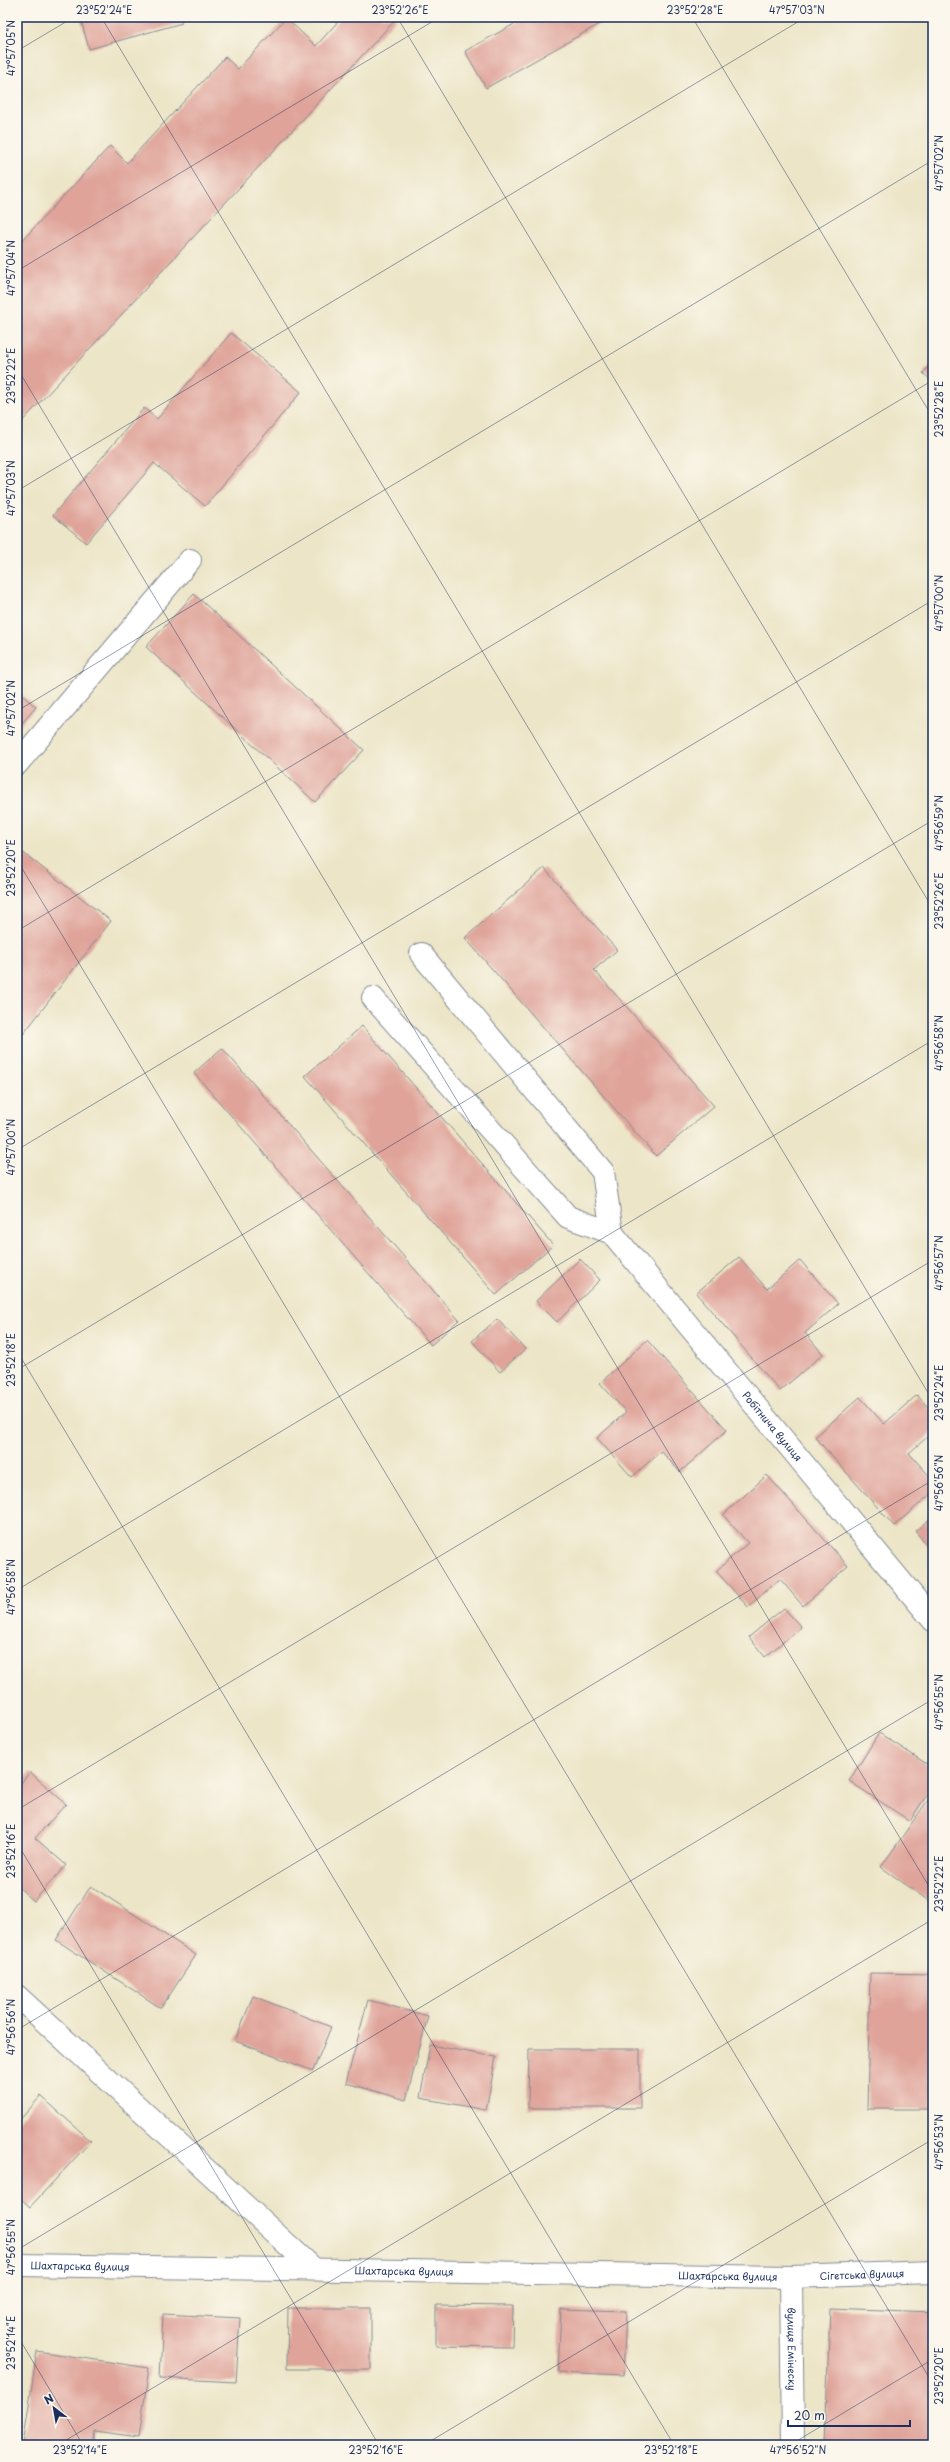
<svg xmlns="http://www.w3.org/2000/svg" width="950" height="2462" viewBox="0 0 950 2462" font-family="'Playpen Sans',sans-serif">
<style>
.building{fill:#dfa399}
.lines{fill:none;stroke-linecap:round;stroke-linejoin:round}
.service-casing{stroke:#848a92;stroke-width:24}
.minor-casing{stroke:#848a92;stroke-width:24}
.tertiary-casing{stroke:#848a92;stroke-width:24}
.service{stroke:#fff;stroke-width:22}
.minor{stroke:#fff;stroke-width:22}
.tertiary{stroke:#fff;stroke-width:22}
.ticks{fill:none;stroke:#1b2f5e;stroke-width:1;stroke-opacity:0.45}
.labels{text-anchor:middle;stroke-width:3;stroke-linejoin:round;paint-order:stroke}
.street-label{font-size:10px;fill:#1b2f5e;stroke:#fbf7ec}
.neatline{fill:none;stroke:#1b2f5e;stroke-width:1.5}
.ticks-label{font-size:10px;text-anchor:middle;fill:#1b2f5e}
</style>
<rect width="100%" height="100%" fill="#fbf7ec"/>
<filter id="ink" filterUnits="userSpaceOnUse"><feTurbulence type="fractalNoise" baseFrequency=".025" numOctaves="2"/><feDisplacementMap in="SourceGraphic" scale="8" xChannelSelector="R" yChannelSelector="G"/><feConvolveMatrix kernelMatrix="1 2 1 2 8 2 1 2 1" color-interpolation-filters="sRGB"/></filter>
<filter id="wash" filterUnits="userSpaceOnUse"><feTurbulence type="fractalNoise" baseFrequency=".012" numOctaves="4" result="noise"/><feDisplacementMap in="SourceGraphic" scale="16" xChannelSelector="R" yChannelSelector="G"/><feGaussianBlur stdDeviation="0.9" result="paint"/><feColorMatrix in="noise" values="0 0 0 0 0 0 0 0 0 0 0 0 0 0 0 0 0 1.4 0 .05"/><feComposite in="paint" operator="in"/></filter>
<g filter="url(#wash)">
<rect width="100%" height="100%" fill="#ece5c7"/>
<g id="blocks">
<g class="building">
<path d="M80,17H180L182,23L89,49Z"/>
<path d="M342,17H394L396,19L17,427V246L110,146L127,163L225,57L238,69L286,18L316,46Z"/>
<path d="M527,17H612L486,88L465,51Z"/>
<path d="M231,333L301,392L205,506L154,463L86,543L53,515L144,408L157,419Z"/>
<path d="M933,362V382L923,373Z"/>
<path d="M194,594L364,750L315,802L146,647Z"/>
<path d="M17,691L36,707L17,729Z"/>
<path d="M17,848L111,921L17,1042Z"/>
<path d="M544,868L617,950L594,970L714,1106L656,1156L465,938Z"/>
<path d="M362,1026L553,1245L496,1295L305,1076Z"/>
<path d="M222,1048L459,1320L431,1345L194,1073Z"/>
<path d="M739,1257L767,1289L800,1260L838,1304L805,1333L823,1354L780,1391L696,1293Z"/>
<path d="M580,1259L600,1280L557,1322L536,1301Z"/>
<path d="M497,1319L525,1349L500,1372L472,1341Z"/>
<path d="M647,1340L727,1430L680,1472L661,1451L632,1477L597,1438L626,1412L600,1383Z"/>
<path d="M917,1395L933,1413V1432L909,1453L933,1480V1492L894,1526L815,1437L860,1397L884,1424Z"/>
<path d="M767,1475L848,1566L803,1606L780,1579L748,1607L716,1571L748,1543L723,1515Z"/>
<path d="M933,1516V1552L915,1531Z"/>
<path d="M784,1608L801,1627L765,1657L749,1637Z"/>
<path d="M879,1733L933,1768V1785L910,1821L849,1781Z"/>
<path d="M30,1772L66,1804L35,1838L66,1865L34,1901L17,1886V1788Z"/>
<path d="M933,1793V1904L881,1867Z"/>
<path d="M91,1886L196,1955L161,2008L56,1940Z"/>
<path d="M870,1973L933,1974L932,2109H867Z"/>
<path d="M253,1996L331,2027L313,2071L235,2041Z"/>
<path d="M368,2000L428,2016L406,2100L346,2083Z"/>
<path d="M430,2045L496,2057L486,2110L420,2098Z"/>
<path d="M529,2049H640V2108H528Z"/>
<path d="M41,2096L91,2141L30,2207L17,2195V2123Z"/>
<path d="M436,2305L513,2306L512,2347L436,2346Z"/>
<path d="M288,2308H371V2369H287Z"/>
<path d="M830,2308L933,2312V2445H825Z"/>
<path d="M561,2309L626,2311L623,2375L558,2372Z"/>
<path d="M163,2314L240,2318L236,2382L160,2378Z"/>
<path d="M37,2351L149,2368L139,2437L94,2431L92,2445H23Z"/>
</g>
</g>
</g>
<g filter="url(#ink)">
<use href="#blocks" fill-opacity="0" stroke="#848a92" stroke-width="1"/>
<g class="lines">
<g class="service-casing">
<g id="service">
<path d="M17,764L190,560"/>
<path d="M373,998L568,1217L612,1233L603,1172L421,954"/>
<path d="M17,1996L314,2269"/>
</g>
</g>
<g class="minor-casing">
<g id="minor">
<path id="s1" d="M612,1233L933,1620"/>
<path id="s2" d="M791,2277L793,2445"/>
</g>
</g>
<g class="tertiary-casing">
<g id="tertiary">
<path id="s3" d="M17,2265L791,2277L933,2272"/>
</g>
</g>
<use href="#service" class="service"/>
<use href="#minor" class="minor"/>
<use href="#tertiary" class="tertiary"/>
</g>
</g>
<path class="ticks" d="M101,17L933,1401M397,17L933,909M692,17L933,418M17,51L74,17M17,271L440,17M17,368L933,1893M17,491L806,17M17,711L933,160M17,860L933,2384M17,931L933,380M17,1150L933,600M17,1351L674,2445M17,1370L933,820M17,1590L933,1040M17,1810L933,1260M17,1843L379,2445M17,2030L933,1480M17,2250L933,1699M17,2335L83,2445M58,2445L933,1919M424,2445L933,2139M790,2445L933,2359"/>
<g class="labels">
<g class="street-label">
<text dy="4" stroke="none"><textPath href="#s1" startOffset="251">Робітнича вулиця</textPath></text>
<text dy="4" stroke="none"><textPath href="#s3" startOffset="63">Шахтарська вулиця</textPath></text>
<text dy="4" stroke="none"><textPath href="#s3" startOffset="387">Шахтарська вулиця</textPath></text>
<text dy="4" stroke="none"><textPath href="#s3" startOffset="845">Сігетська вулиця</textPath></text>
<text dy="4" stroke="none"><textPath href="#s3" startOffset="711">Шахтарська вулиця</textPath></text>
<text dy="4" stroke="none"><textPath href="#s2" startOffset="72">вулиця Емінеску</textPath></text>
</g>
</g>
<rect width="950" height="2462" fill="none" stroke="#fbf7ec" stroke-width="44"/>
<g transform="translate(54 2408) rotate(329)" stroke="#fbf7ec" stroke-width="3" paint-order="stroke">
<path d="M0-3L7 15L0 10L-7 15Z" fill="#1b2f5e"/>
<text y="-6" font-size="11" font-weight="bold" text-anchor="middle" fill="#1b2f5e">N</text>
</g>
<path d="M788 2420v6h122v-6" fill="none" stroke="#1b2f5e" stroke-width="2"/>
<text x="794" y="2420" font-size="12" fill="#1b2f5e" stroke="#fbf7ec" stroke-width="3" paint-order="stroke">20 m</text>
<rect x="22" y="22" width="906" height="2418" class="neatline"/>
<g class="ticks-label">
<text x="104" y="14">23°52'24"E</text>
<text x="400" y="14">23°52'26"E</text>
<text x="695" y="14">23°52'28"E</text>
<text x="797" y="14">47°57'03"N</text>
<text transform="translate(11 48) rotate(-90)" y="4">47°57'05"N</text>
<text transform="translate(939 163) rotate(-90)" y="4">47°57'02"N</text>
<text transform="translate(11 268) rotate(-90)" y="4">47°57'04"N</text>
<text transform="translate(11 376) rotate(-90)" y="4">23°52'22"E</text>
<text transform="translate(939 409) rotate(-90)" y="4">23°52'28"E</text>
<text transform="translate(11 488) rotate(-90)" y="4">47°57'03"N</text>
<text transform="translate(939 603) rotate(-90)" y="4">47°57'00"N</text>
<text transform="translate(11 708) rotate(-90)" y="4">47°57'02"N</text>
<text transform="translate(939 823) rotate(-90)" y="4">47°56'59"N</text>
<text transform="translate(11 868) rotate(-90)" y="4">23°52'20"E</text>
<text transform="translate(939 901) rotate(-90)" y="4">23°52'26"E</text>
<text transform="translate(939 1043) rotate(-90)" y="4">47°56'58"N</text>
<text transform="translate(11 1147) rotate(-90)" y="4">47°57'00"N</text>
<text transform="translate(939 1263) rotate(-90)" y="4">47°56'57"N</text>
<text transform="translate(11 1360) rotate(-90)" y="4">23°52'18"E</text>
<text transform="translate(939 1393) rotate(-90)" y="4">23°52'24"E</text>
<text transform="translate(939 1483) rotate(-90)" y="4">47°56'56"N</text>
<text transform="translate(11 1587) rotate(-90)" y="4">47°56'58"N</text>
<text transform="translate(939 1702) rotate(-90)" y="4">47°56'55"N</text>
<text transform="translate(11 1851) rotate(-90)" y="4">23°52'16"E</text>
<text transform="translate(939 1884) rotate(-90)" y="4">23°52'22"E</text>
<text transform="translate(11 2027) rotate(-90)" y="4">47°56'56"N</text>
<text transform="translate(939 2142) rotate(-90)" y="4">47°56'53"N</text>
<text transform="translate(11 2247) rotate(-90)" y="4">47°56'55"N</text>
<text transform="translate(11 2343) rotate(-90)" y="4">23°52'14"E</text>
<text transform="translate(939 2376) rotate(-90)" y="4">23°52'20"E</text>
<text x="80" y="2454">23°52'14"E</text>
<text x="376" y="2454">23°52'16"E</text>
<text x="671" y="2454">23°52'18"E</text>
<text x="798" y="2454">47°56'52"N</text>
</g>
</svg>
